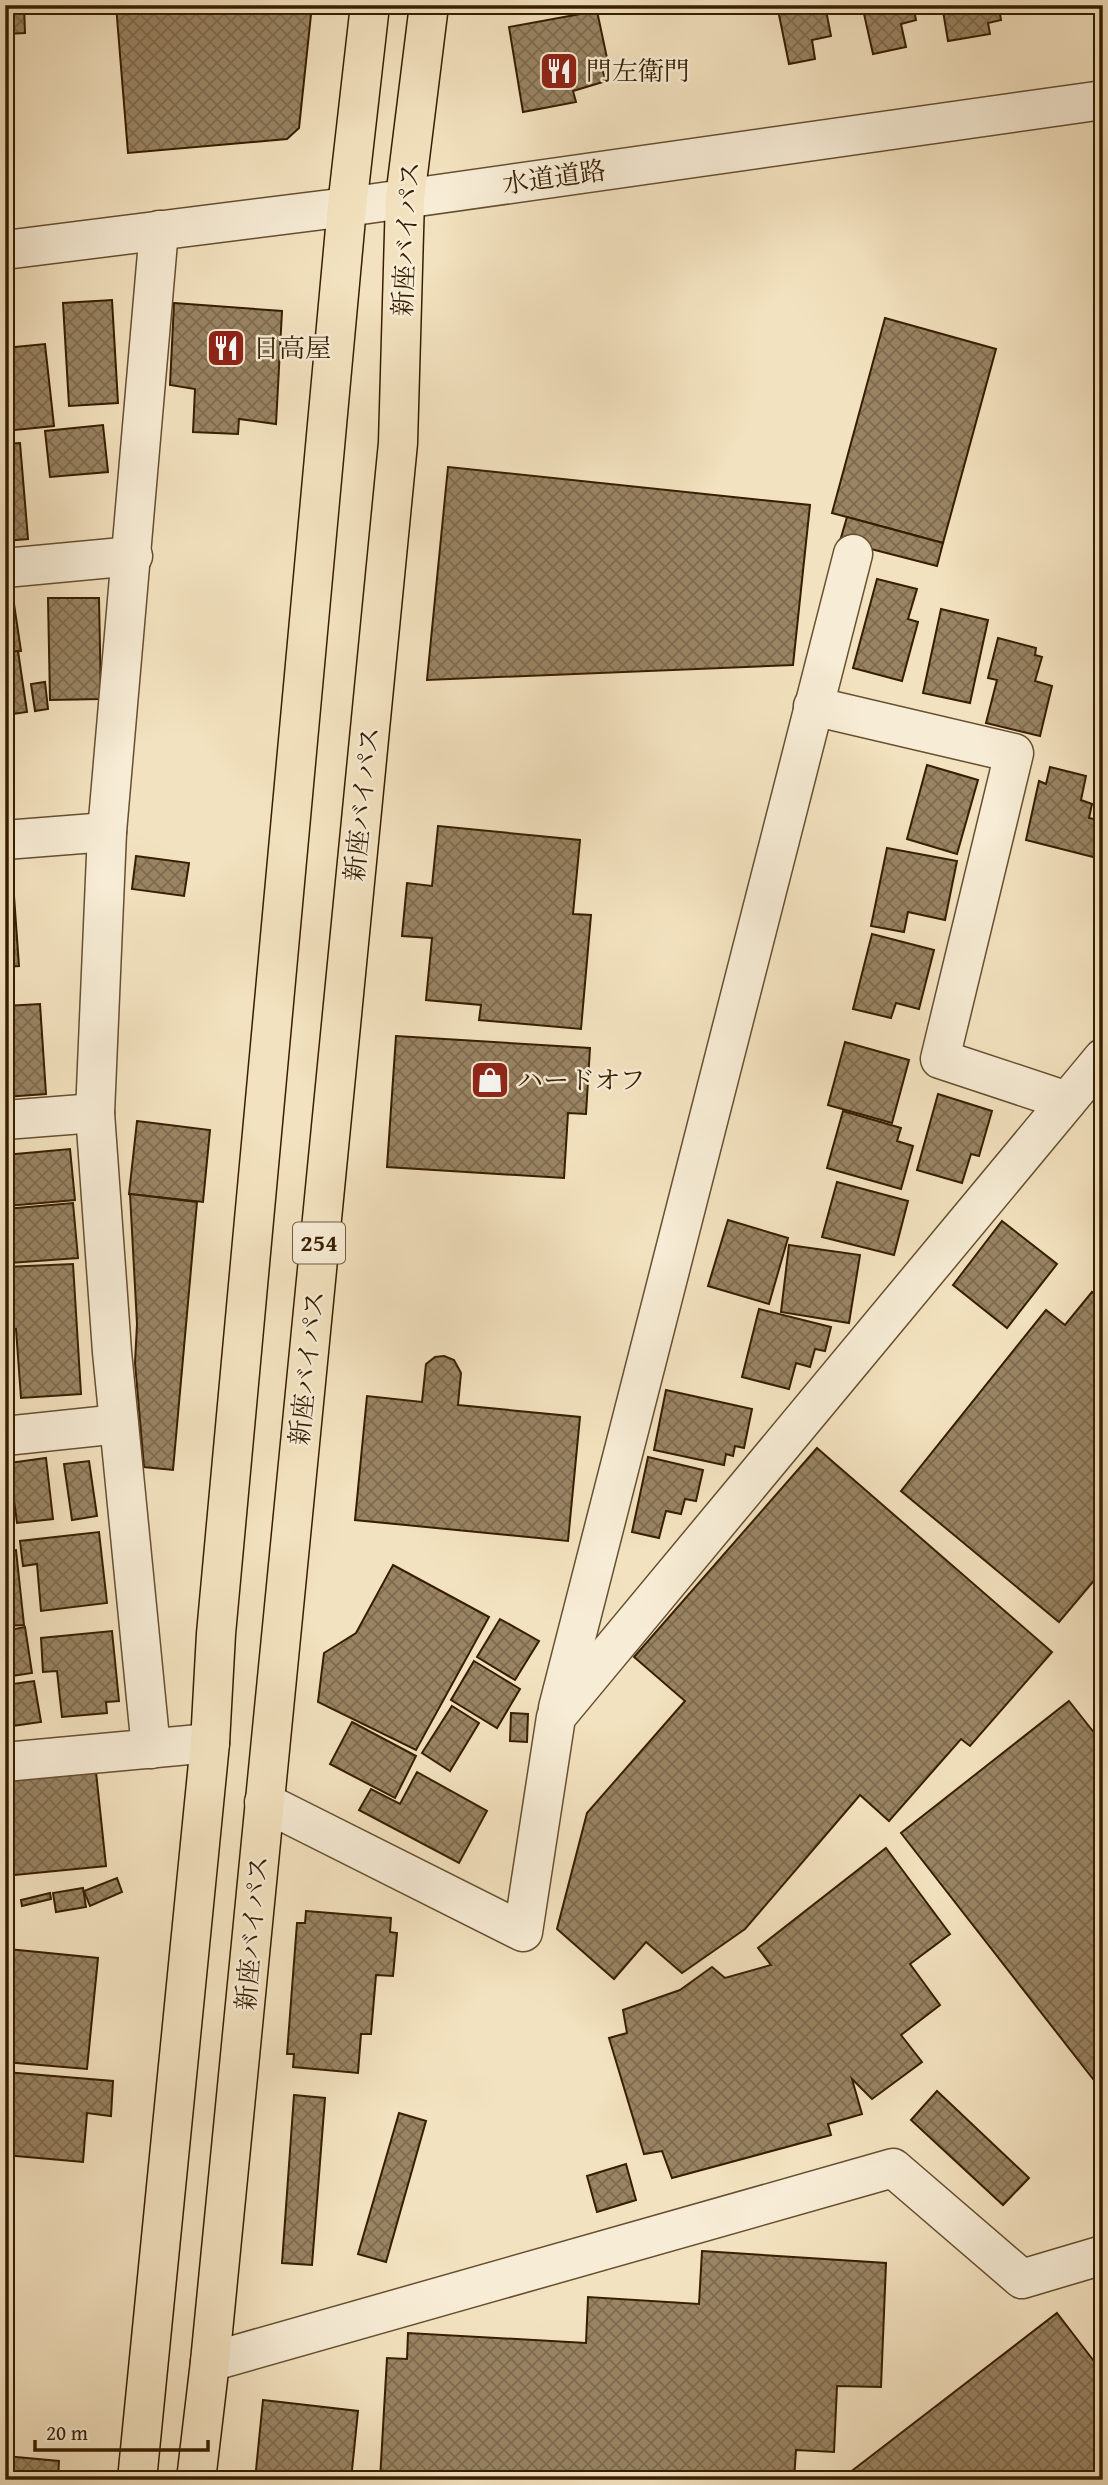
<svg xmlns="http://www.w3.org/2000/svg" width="1108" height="2485" viewBox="0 0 1108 2485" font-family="'Gentium Book Plus','Noto Serif JP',serif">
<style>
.building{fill:url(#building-cross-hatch);stroke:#371e00;stroke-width:2}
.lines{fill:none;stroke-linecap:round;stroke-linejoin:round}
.minor-casing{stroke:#664f30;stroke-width:41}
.highway-casing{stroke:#371e00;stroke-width:41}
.minor{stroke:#f7ecd5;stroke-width:38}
.highway{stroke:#f3e2bf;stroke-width:38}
.labels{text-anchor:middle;stroke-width:5;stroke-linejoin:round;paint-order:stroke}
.shield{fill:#f7ecd5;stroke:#715c40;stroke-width:2}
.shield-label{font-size:24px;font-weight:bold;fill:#371e00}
.poi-label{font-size:26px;fill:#371e00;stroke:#f7ecd5;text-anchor:start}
.street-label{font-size:26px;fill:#371e00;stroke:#f7ecd5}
</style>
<defs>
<pattern id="building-cross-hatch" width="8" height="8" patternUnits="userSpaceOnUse" patternTransform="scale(1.75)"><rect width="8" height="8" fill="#998463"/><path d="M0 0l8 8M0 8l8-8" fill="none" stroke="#7e6b4f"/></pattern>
</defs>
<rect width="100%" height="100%" fill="#f3e2bf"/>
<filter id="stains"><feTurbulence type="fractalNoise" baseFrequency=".00286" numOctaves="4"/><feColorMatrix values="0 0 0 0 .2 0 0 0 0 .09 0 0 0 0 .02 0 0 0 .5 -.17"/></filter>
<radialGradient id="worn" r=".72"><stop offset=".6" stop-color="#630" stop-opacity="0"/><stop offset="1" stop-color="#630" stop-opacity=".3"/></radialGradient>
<g class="building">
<path d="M5,5H24L25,33L5,34Z"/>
<path d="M116,5H312L299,128L287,139L128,153Z"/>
<path d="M777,5H825L831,36L812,40L815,59L789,64Z"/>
<path d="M862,5H913L916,20L901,24L906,47L873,54Z"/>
<path d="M942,5H1011L999,8L1001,20L988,23L990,34L948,41Z"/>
<path d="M597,11L607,58L599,60L606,81L573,91L576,102L523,112L509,27Z"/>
<path d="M112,300L118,403L69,406L63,303Z"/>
<path d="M174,303L282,311L276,424L239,419L238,434L193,432L195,389L170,385Z"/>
<path d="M885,318L996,349L943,543L832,513Z"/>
<path d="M45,344L54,426L5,431V348Z"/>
<path d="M103,425L108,472L50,477L45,431Z"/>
<path d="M20,443L28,539L5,541V444Z"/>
<path d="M448,467L810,505L793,665L427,680Z"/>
<path d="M847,517L943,543L937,566L840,541Z"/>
<path d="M877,579L917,589L908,619L918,622L902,681L853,668Z"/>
<path d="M48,598H99L101,699L50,700Z"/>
<path d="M14,604L21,651L5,653V605Z"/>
<path d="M941,609L988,620L970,703L923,693Z"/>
<path d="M998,638L1036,648L1035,655L1042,657L1035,681L1052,686L1040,736L986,723L997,680L988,678Z"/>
<path d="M18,651L27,712L5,715V653Z"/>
<path d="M45,682L48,709L35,711L31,684Z"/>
<path d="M5,755L12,812H5Z"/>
<path d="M927,765L978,780L957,854L907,839Z"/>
<path d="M1050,767L1086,776L1081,800L1092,804L1089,818L1103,821L1097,858L1026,840L1039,781L1046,784Z"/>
<path d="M438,826L580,840L573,914L591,915L581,1029L479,1020L481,1005L426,1000L432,938L402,936L407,883L432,886Z"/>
<path d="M887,848L957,861L945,920L908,912L904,932L871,926Z"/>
<path d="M136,856L189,863L184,896L132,889Z"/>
<path d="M14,896L19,966L5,967V897Z"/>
<path d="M872,934L934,950L919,1009L896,1003L891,1018L853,1009Z"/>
<path d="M40,1004L46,1094L5,1097V1006Z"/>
<path d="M396,1036L590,1048L586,1114L568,1113L564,1178L387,1167Z"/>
<path d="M845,1042L909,1060L892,1123L828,1105Z"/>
<path d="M938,1094L992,1111L979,1156L971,1154L962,1183L917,1170Z"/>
<path d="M843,1111L901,1128L897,1141L913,1146L901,1189L827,1168Z"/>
<path d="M137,1121L210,1130L203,1202L129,1194Z"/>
<path d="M70,1149L75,1200L7,1206L5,1155Z"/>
<path d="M837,1182L908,1201L894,1255L822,1237Z"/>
<path d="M130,1194L197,1202L173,1470L144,1467L135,1363L137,1324Z"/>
<path d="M73,1203L78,1258L10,1263L6,1209Z"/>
<path d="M728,1220L788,1238L769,1304L708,1286Z"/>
<path d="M1002,1221L1057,1264L1007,1328L953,1285Z"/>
<path d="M789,1245L860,1255L849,1323L781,1312Z"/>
<path d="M73,1264L81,1394L21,1398L16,1329H5V1267Z"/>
<path d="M1092,1292L1103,1301V1570L1059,1622L901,1491L1046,1310L1065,1325Z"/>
<path d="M759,1309L831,1327L825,1351L815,1349L810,1367L796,1363L789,1389L742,1377Z"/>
<path d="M444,1356L454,1360L461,1373L458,1405L580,1417L568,1541L355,1520L367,1396L422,1402L426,1364L435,1357Z"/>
<path d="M666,1390L752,1409L744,1448L735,1446L733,1456L726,1454L724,1465L654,1450Z"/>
<path d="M817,1448L1052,1652L970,1746L961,1739L889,1821L860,1795L745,1929L682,1973L646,1942L614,1979L557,1929L587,1813L685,1701L634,1657Z"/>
<path d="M648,1457L703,1470L696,1501L685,1499L681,1514L666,1511L659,1538L632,1532Z"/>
<path d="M46,1458L53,1519L17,1523L9,1463Z"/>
<path d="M89,1461L97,1516L72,1520L64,1464Z"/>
<path d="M99,1532L107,1603L41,1611L37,1564L23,1566L20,1541Z"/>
<path d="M16,1550L24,1625L5,1626V1551Z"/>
<path d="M393,1565L489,1617L416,1750L318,1702L324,1653L356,1633Z"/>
<path d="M500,1619L539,1641L515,1680L477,1657Z"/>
<path d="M25,1627L32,1673L5,1677V1631Z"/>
<path d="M112,1631L119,1701L106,1702L107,1713L62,1717L57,1671L43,1672L41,1638Z"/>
<path d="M474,1661L520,1689L497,1728L451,1700Z"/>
<path d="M34,1681L41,1722L5,1727V1685Z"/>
<path d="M1069,1701L1103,1744V2072L1093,2079L901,1833Z"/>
<path d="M452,1706L479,1723L450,1771L422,1753Z"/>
<path d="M511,1713L528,1714L527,1742L510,1741Z"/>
<path d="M352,1722L416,1756L395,1798L330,1764Z"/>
<path d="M96,1772L106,1866L5,1876V1781Z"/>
<path d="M417,1772L487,1811L459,1863L359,1810L371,1789L400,1804Z"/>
<path d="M886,1848L950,1934L910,1964L940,2005L901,2035L922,2062L872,2099L852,2079L862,2114L828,2124L831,2135L672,2178L662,2151L644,2154L609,2038L627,2033L623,2010L680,1990L712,1967L725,1978L771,1965L758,1948Z"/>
<path d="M117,1878L122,1892L90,1906L84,1891Z"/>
<path d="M83,1888L86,1907L56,1912L53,1893Z"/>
<path d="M50,1893L51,1899L22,1906L21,1900Z"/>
<path d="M306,1911L391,1918L390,1932L397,1933L393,1976L376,1975L371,2034H361L358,2073L293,2067L294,2054H287L297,1923H305Z"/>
<path d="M8,1949L98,1958L87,2069L5,2062Z"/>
<path d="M5,2072L113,2081L111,2116L87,2113L83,2162L5,2155Z"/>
<path d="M937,2091L1029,2178L1003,2205L911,2120Z"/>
<path d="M294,2095L325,2098L312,2265L282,2263Z"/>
<path d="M399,2113L426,2121L386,2262L358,2254Z"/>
<path d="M626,2164L636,2200L597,2212L587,2176Z"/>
<path d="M702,2251L886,2263L881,2387L837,2386L834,2452L796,2450L794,2480H380L387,2358L407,2359L408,2333L586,2343L588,2297L699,2304Z"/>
<path d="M1057,2313L1103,2373V2480H840Z"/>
<path d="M263,2400L358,2411L351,2480H255Z"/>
<path d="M5,2456L59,2461L58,2480H5Z"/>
</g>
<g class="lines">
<g class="minor-casing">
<g id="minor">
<path d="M5,250L347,207L1103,100"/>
<path d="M5,568L133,556"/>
<path d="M813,706L1014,753L940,1059L1067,1101"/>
<path d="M5,840L107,832"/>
<path d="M5,1120L95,1113"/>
<path d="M5,1436L119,1424"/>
<path d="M558,1708L853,554"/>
<path d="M151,1749L112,1352L95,1113L107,832L159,230"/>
<path d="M5,1762L210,1743"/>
<path d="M264,1802L523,1932L556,1717L1103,1058"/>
<path d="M210,2362L893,2168L1022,2279L1103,2255"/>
</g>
</g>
<g class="highway-casing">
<g id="highway">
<path d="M137,2480L210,1743L216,1634L347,207L370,5"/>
<path d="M196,2480L210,2362L398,443L405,198L429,5"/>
</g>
</g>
<use href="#minor" class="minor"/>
<use href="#highway" class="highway"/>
</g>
<defs>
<g id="restaurant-square" transform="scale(2.0125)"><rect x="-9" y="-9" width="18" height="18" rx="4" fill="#8f2418" stroke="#f7ecd5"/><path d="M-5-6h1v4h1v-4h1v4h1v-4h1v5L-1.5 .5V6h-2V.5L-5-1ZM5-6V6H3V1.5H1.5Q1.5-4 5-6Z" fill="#fff"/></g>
<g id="shop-square" transform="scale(2.0125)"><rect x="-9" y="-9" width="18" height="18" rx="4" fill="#8f2418" stroke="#f7ecd5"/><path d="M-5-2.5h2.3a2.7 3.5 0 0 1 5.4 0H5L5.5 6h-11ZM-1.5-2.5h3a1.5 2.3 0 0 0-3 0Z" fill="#fff"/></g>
</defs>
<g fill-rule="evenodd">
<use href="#restaurant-square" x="559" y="71"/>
<use href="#restaurant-square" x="226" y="348"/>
<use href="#shop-square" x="490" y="1080"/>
</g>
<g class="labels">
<rect class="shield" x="293" y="1222.5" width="52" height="41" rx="5"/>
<g class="shield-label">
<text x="319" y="1251">254</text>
</g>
<g class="poi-label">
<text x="586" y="80">門左衛門</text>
<text x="253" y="357">日高屋</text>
<text x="517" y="1089">ハードオフ</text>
</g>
<g class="street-label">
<text transform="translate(554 177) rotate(-8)" y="9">水道道路</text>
<text transform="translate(406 239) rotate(-87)" y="9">新座バイパス</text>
<text transform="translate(362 804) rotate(-84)" y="9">新座バイパス</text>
<text transform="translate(307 1368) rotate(-84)" y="9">新座バイパス</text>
<text transform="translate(252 1933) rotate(-85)" y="9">新座バイパス</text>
</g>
</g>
<rect width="1108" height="2485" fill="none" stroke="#f3e2bf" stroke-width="28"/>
<rect x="7" y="7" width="1094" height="2471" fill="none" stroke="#371e00" stroke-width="3.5"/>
<rect x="14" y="14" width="1080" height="2457" fill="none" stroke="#371e00" stroke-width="2"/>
<path d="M35 2440v10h173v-10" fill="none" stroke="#371e00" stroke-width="3.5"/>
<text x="46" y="2440" font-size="21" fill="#371e00" stroke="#f7ecd5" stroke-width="5" paint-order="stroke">20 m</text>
<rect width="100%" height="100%" filter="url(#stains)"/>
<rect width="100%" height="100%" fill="url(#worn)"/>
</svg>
